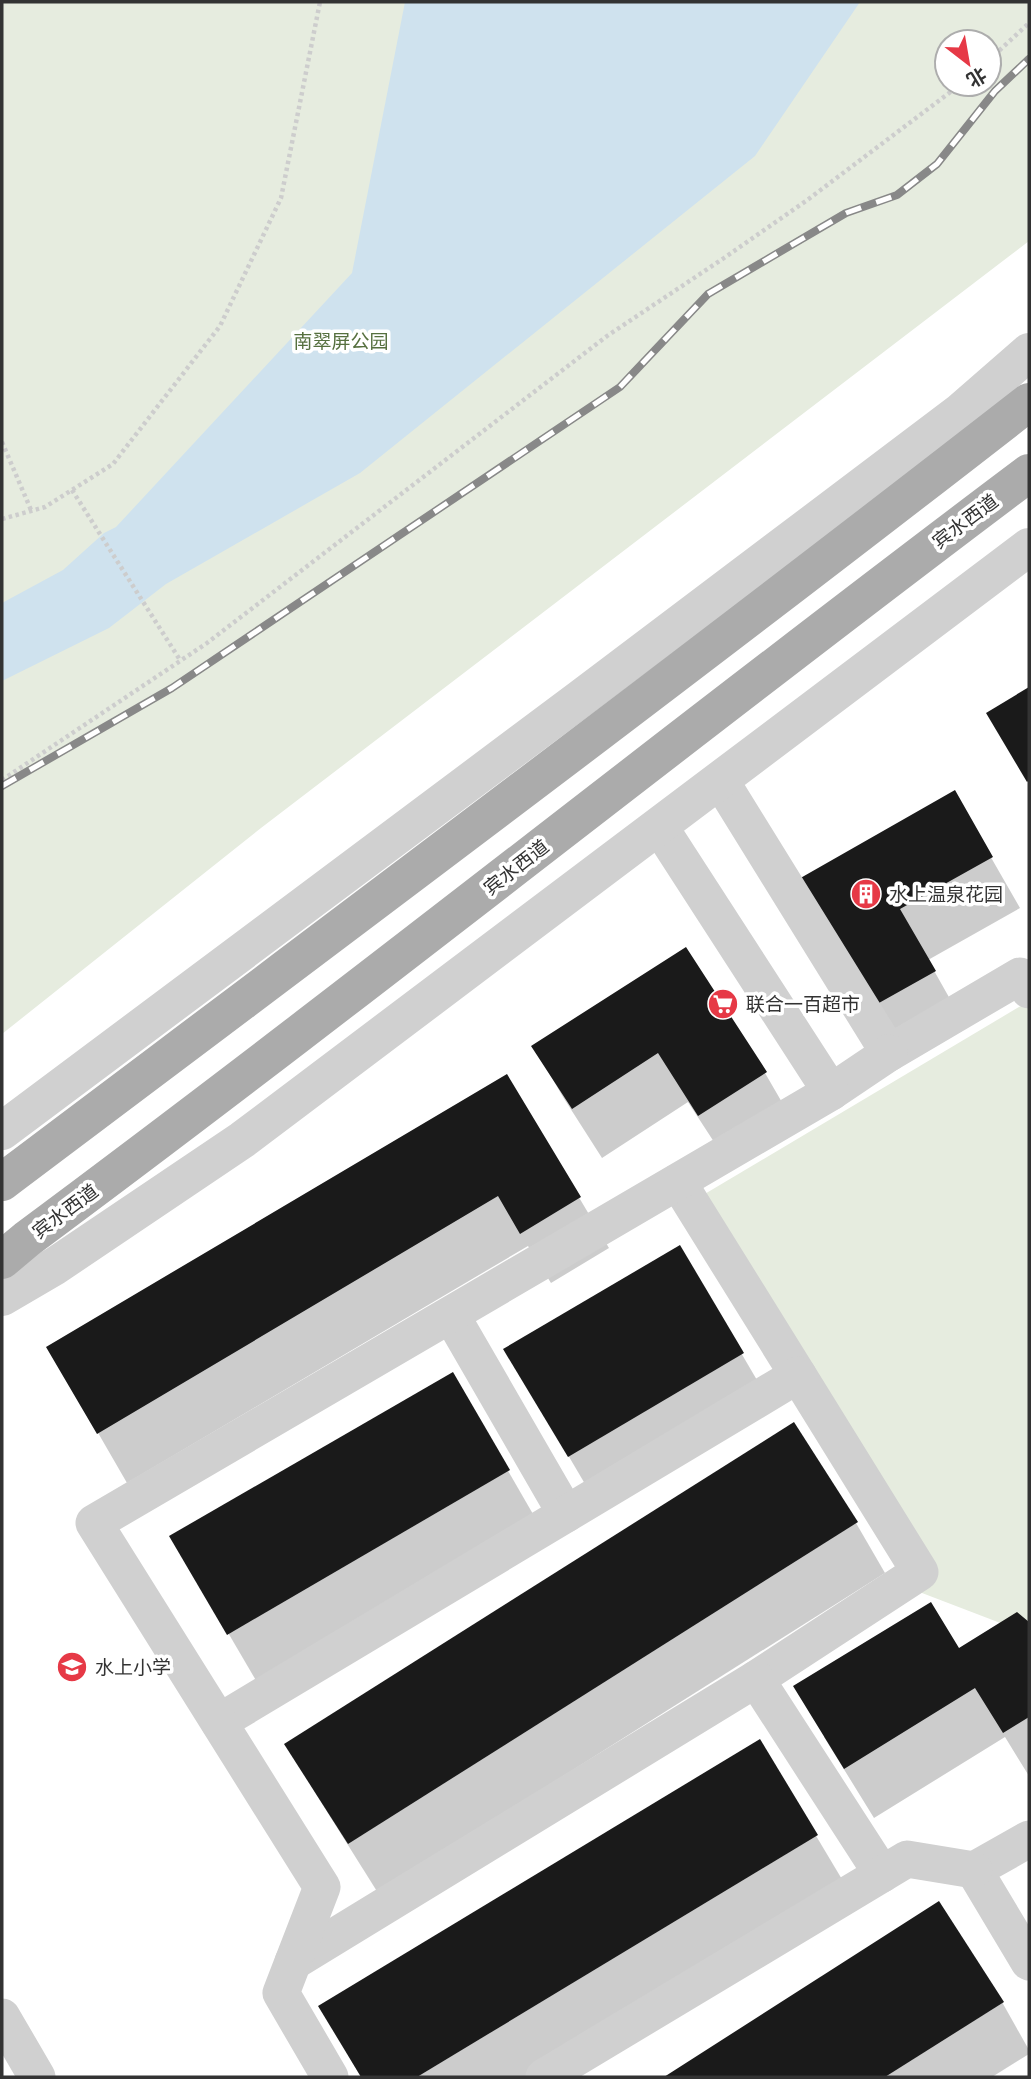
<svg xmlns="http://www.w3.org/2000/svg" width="1031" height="2079" viewBox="0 0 1031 2079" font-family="Roboto,'Noto Sans SC',sans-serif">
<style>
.green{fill:#e6ecdf;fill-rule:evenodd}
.water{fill:#cfe2ee}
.shadow{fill:#0003}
.building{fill:#1a1a1a}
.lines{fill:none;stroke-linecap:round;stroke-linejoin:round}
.path{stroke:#cdcdcd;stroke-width:4.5;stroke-dasharray:3.5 3.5;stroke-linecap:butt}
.minor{stroke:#d0d0d0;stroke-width:37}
.tertiary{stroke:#d0d0d0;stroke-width:38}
.primary{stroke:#ababab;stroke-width:38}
.rail-casing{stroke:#888;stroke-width:8}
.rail{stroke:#fff;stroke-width:5;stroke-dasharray:16;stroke-linecap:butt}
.labels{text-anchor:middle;stroke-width:7;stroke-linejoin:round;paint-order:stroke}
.park-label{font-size:19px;fill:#56703f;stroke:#fff}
.street-label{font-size:19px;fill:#333;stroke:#fff}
.poi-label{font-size:19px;fill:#333;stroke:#fff;text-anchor:start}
</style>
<rect width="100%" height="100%" fill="#fff"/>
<g class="green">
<path d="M2,2H1029V241L261,828L2,1034ZM947,42H989V84H947Z"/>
<path d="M1029,1001V1634L922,1593L698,1198Z"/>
</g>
<path class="water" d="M405,2H860L755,156L360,473L166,584L109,628L2,681V603L63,570L104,533L116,527L352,273Z"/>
<g class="shadow">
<path d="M1029,689V784L988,713Z"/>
<path d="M954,793L1020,908L928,960L963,1022L900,1057L800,880Z"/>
<path d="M686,949L765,1073L794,1123L729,1165L688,1102L602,1158L563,1097L534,1047Z"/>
<path d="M507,1076L609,1248L551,1283L528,1246L127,1483L49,1348Z"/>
<path d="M679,1247L771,1404L598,1506L535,1399Z"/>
<path d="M452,1374L537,1521L258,1684L172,1537Z"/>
<path d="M794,1424L856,1523L885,1573L378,1893L316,1794L287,1744Z"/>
<path d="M1017,1614L1029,1625V1776L1005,1737L874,1818L824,1737Z"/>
<path d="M760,1742L846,1886L529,2077H361L349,2057Z"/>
<path d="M939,1904L1002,2002L1029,2050V2054L992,2077H667Z"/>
</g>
<g class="building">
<path d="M1029,687V780L1027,782L986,713Z"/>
<path d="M955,790L993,857L900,909L936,971L870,1008L797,880Z"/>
<path d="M686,947L767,1072L698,1116L658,1053L572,1109L531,1046Z"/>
<path d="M507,1074L581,1197L520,1234L498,1196L97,1434L46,1347Z"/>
<path d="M680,1245L744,1353L568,1457L503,1349Z"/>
<path d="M453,1372L510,1470L227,1635L169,1536Z"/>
<path d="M794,1422L858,1522L348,1844L284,1744Z"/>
<path d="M931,1602L959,1648L1017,1612L1029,1622V1717L1003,1733L975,1688L844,1769L793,1686Z"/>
<path d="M760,1739L818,1835L417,2077H361L318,2006Z"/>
<path d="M939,1901L1004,2002L885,2077H664Z"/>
</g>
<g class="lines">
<g class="path">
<path d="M989,60L1029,23"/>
<path d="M2,442L31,510"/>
<path d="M72,490L180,660"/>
<path d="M2,519L45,507L113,464L220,326L281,198L320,2"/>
<path d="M2,780L207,643L607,336L724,258L806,201L961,84"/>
</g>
<g class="minor">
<path d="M720,780L889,1053L1020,976L1029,990"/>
<path d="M831,1092L889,1053"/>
<path d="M678,1182L798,1375"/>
<path d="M451,1315L566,1514"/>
<path d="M219,1722L798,1375L920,1572L756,1679"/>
<path d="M1029,1839L974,1870L1029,1962"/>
<path d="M293,1962L756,1679L882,1874"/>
<path d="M2,2017L37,2077"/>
<path d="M330,2077L281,1993L322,1887L94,1523L831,1092L659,826"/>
<path d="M544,2077L907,1859L974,1870"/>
</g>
<g class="tertiary">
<path d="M2,1131L580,699L959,413L1029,352"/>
<path d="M2,1297L55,1266L242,1140L1029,547"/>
</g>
<g class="primary">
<path d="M2,1182C346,923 690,666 1029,402"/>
<path d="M2,1260L27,1239C365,988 693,725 1029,473"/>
</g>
<g class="rail-casing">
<path id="rail" d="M2,786L172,688L620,387L708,294L846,213L897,195L937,164L995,91L1029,59"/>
</g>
<use href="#rail" class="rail"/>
</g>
<defs>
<g id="building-disc" transform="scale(1.575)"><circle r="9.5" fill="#e63946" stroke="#fff"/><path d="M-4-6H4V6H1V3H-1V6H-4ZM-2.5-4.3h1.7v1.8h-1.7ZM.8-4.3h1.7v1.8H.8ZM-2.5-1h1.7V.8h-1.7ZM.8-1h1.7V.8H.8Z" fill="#fff"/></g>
<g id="supermarket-disc" transform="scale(1.575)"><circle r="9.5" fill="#e63946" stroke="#fff"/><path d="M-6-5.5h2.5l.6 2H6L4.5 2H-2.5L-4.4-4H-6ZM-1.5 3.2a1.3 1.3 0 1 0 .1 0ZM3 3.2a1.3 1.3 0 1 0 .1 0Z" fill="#fff"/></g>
<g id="school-disc" transform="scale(1.575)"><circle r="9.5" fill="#e63946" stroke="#fff"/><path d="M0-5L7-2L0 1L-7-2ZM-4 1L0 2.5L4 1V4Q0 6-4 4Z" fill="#fff"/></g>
</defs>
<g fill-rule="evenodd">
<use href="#building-disc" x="866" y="894"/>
<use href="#supermarket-disc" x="723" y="1004"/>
<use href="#school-disc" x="72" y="1667"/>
</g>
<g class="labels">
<g class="park-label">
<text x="341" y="348">南翠屏公园</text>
</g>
<g class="street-label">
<text transform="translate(965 521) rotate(-37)" y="7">宾水西道</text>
<text transform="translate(516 867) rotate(-38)" y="7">宾水西道</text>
<text transform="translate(65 1211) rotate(-37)" y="7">宾水西道</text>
</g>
<g class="poi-label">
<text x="889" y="901">水上温泉花园</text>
<text x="746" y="1011">联合一百超市</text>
<text x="95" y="1674">水上小学</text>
</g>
</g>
<rect width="1031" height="2079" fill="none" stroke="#333333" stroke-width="7"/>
<g transform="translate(968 63) rotate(149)"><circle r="33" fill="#ffffff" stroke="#adadad" stroke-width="2"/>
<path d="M0-5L12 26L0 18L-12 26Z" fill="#e63946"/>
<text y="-10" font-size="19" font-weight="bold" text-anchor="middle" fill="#333333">北</text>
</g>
</svg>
